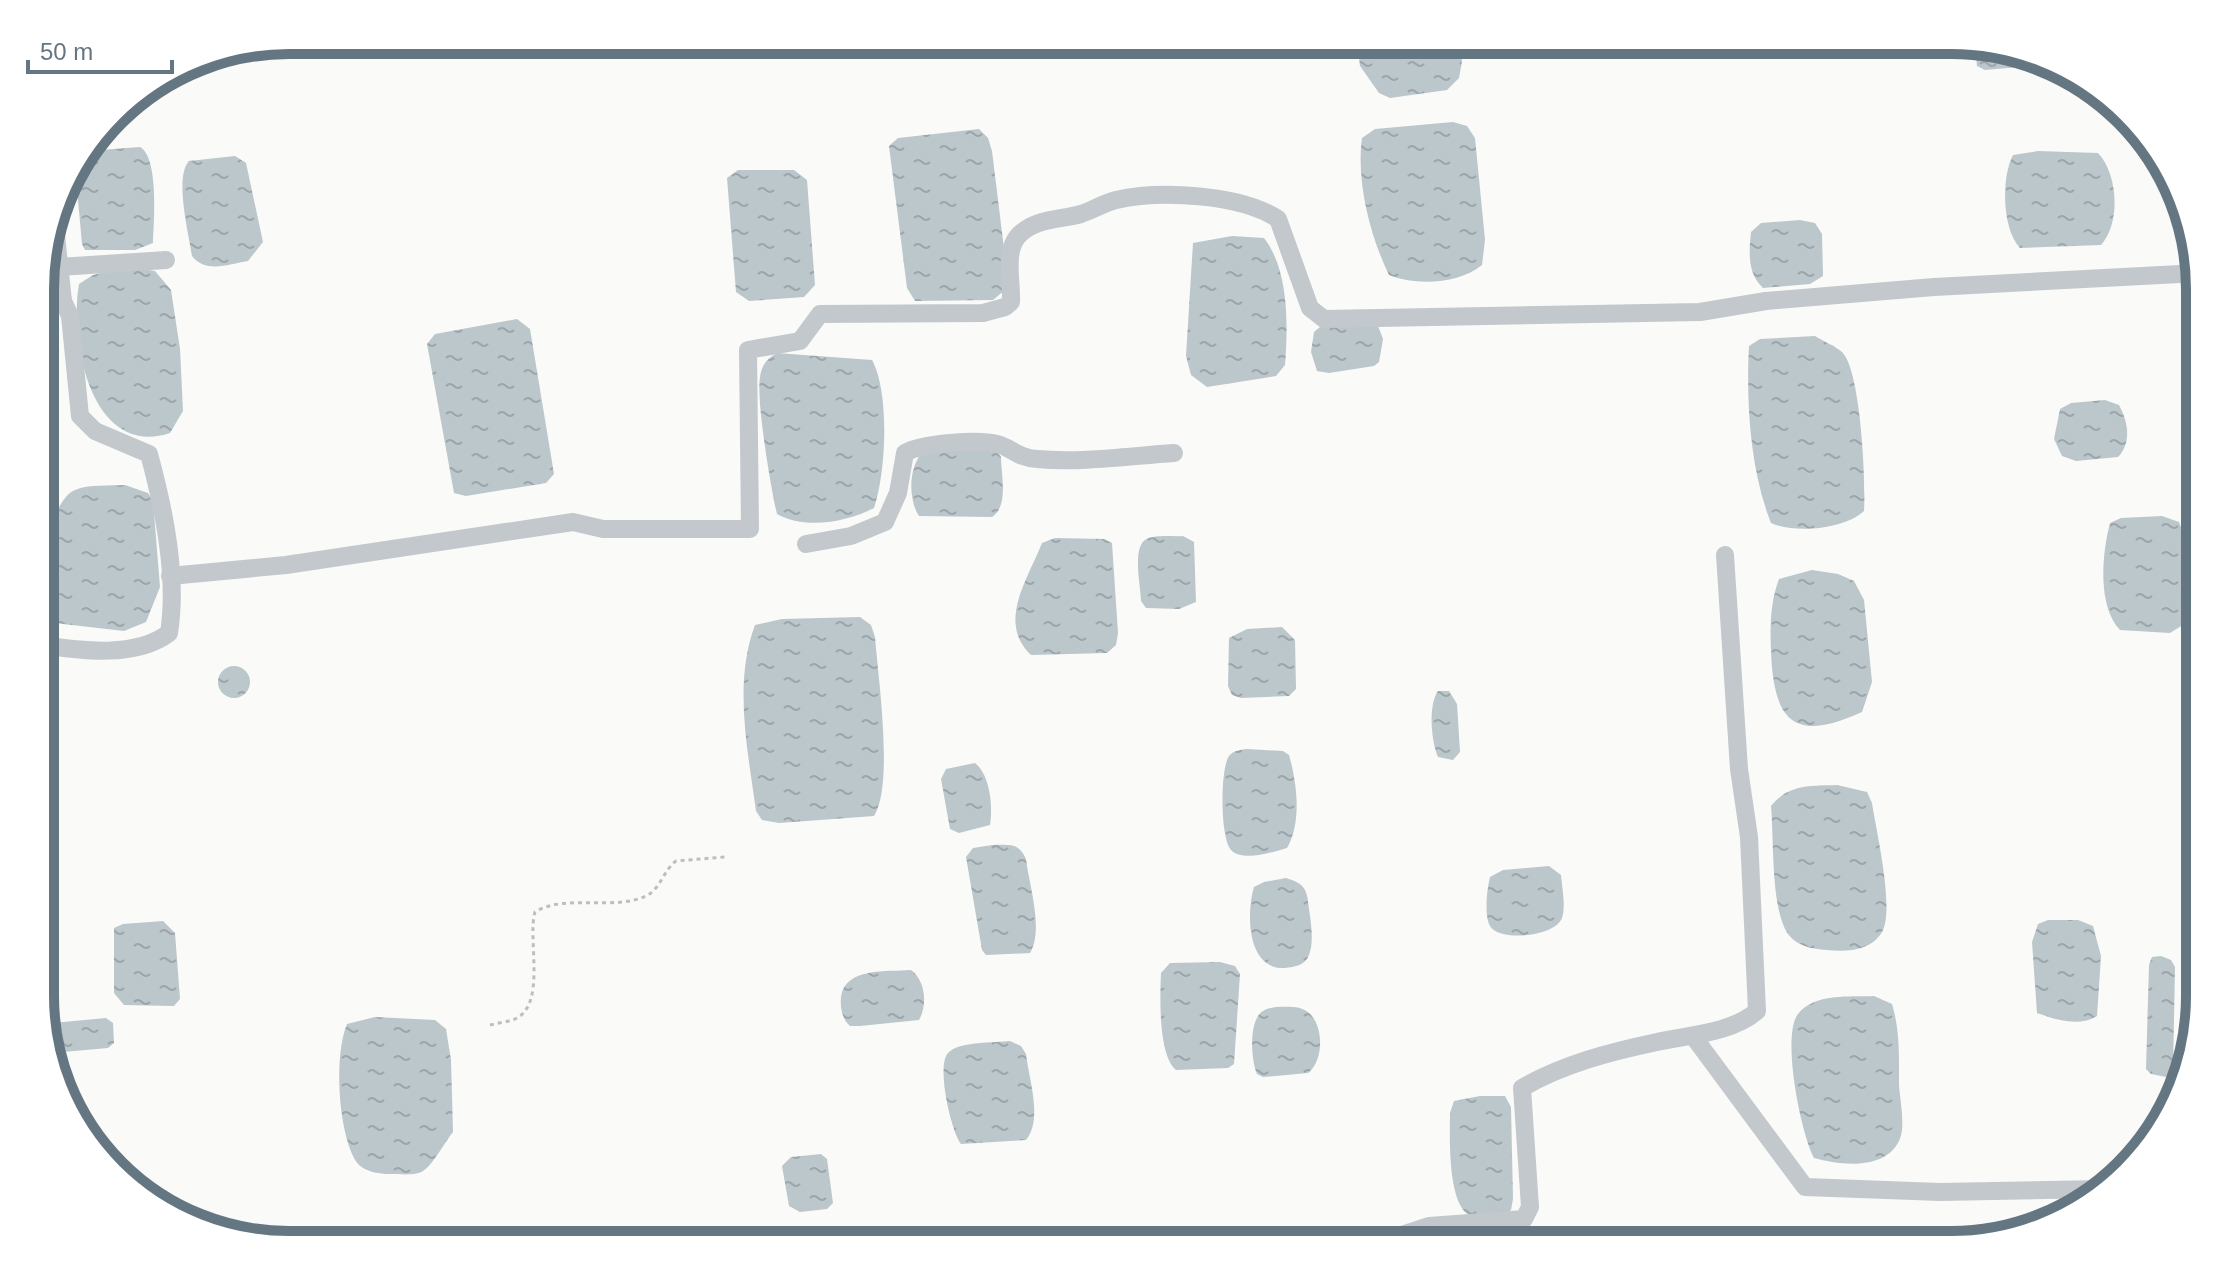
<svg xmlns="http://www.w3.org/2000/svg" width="2240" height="1285" viewBox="0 0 2240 1285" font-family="Arial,sans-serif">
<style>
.water{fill:url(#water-ripples)}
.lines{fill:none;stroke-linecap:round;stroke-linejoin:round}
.path{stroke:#bbbfc2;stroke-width:3;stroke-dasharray:4 4;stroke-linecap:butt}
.street{stroke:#c3c8cc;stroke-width:18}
.rim{fill:none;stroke:#657683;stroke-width:10}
</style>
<defs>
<pattern id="water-ripples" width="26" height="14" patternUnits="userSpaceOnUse" patternTransform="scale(2)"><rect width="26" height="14" fill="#bbc7cb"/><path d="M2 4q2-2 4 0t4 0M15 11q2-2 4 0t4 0" fill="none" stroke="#9ca6aa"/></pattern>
</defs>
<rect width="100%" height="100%" fill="#fafaf8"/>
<g class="water">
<path d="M1357,40H1458L1462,61L1459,78L1447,90L1390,98L1379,93L1360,66Z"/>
<path d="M1975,46L2044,65L1985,70L1977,66Z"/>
<path d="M1453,122L1467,126L1475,138L1485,240L1482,265C1459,284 1416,286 1389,275C1370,236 1356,181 1362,138L1375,129Z"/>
<path d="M979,129L988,138L992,151L1006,265L1005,290L993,300L915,301L907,288L889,146L898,138Z"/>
<path d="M140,147C159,157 154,223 153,243L135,250H85L82,244L75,167L87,151Z"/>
<path d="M2038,151L2098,153C2118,174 2121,223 2101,245L2020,248C2002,229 2001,178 2013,155Z"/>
<path d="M235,156L246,163L263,242L248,261C229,264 206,274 192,256C189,235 174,177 189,161Z"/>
<path d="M738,170H794L807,180L815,285L804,297L749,301L736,292L727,178Z"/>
<path d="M1800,220L1815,223L1822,234L1823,276L1810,284L1763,288C1747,273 1749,252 1751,232L1761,223Z"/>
<path d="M1232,236L1264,238C1289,270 1288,325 1285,365L1276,376L1207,387L1191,375L1186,356L1193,243Z"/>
<path d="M124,266L155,271L171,290L180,349L183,411L170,433C91,459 69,341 79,284L93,275Z"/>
<path d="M517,319L530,329L554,474L546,483L466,496L454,493L427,344L435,334Z"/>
<path d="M1378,326L1383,339L1379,362L1374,366L1329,373L1317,371L1311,352L1314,332L1320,327Z"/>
<path d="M1815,336C1823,341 1835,346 1842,352C1861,370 1866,483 1864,511C1845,529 1795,534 1771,523C1750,470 1746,402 1749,346L1760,339Z"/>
<path d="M777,353L872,360C890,393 886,473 874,508C847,522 805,530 777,514C771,488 756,401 760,377C762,364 767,359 777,353Z"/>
<path d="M2105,400L2119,405C2128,422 2132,442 2118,457L2076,461L2062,456L2054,439L2060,409L2071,403Z"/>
<path d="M981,449L998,453L1001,457C1001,475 1009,506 992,517L919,516C908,500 908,465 924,451Z"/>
<path d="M125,485L148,493L153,501L160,587L146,622L124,631L46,622C34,597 47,501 75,490C89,484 110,486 125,485Z"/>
<path d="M2162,516L2179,522L2185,538L2186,623L2170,633L2120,630C2097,606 2102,553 2110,523L2121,518Z"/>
<path d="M1183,536L1194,542L1196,602L1179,609L1146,608L1141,601C1141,587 1132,549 1145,540C1154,534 1173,537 1183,536Z"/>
<path d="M1055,538L1104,539L1112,543L1118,633L1116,645L1107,653L1031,655C997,622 1027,581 1042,543Z"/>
<path d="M1812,570L1838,574L1854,581L1864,600L1872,682L1862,712C1794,743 1774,722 1771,652C1770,626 1770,603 1779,579Z"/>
<path d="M860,617L871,625L875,637C878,677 894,785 874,816L779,823L762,820L756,811C748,751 733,684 755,625L782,619Z"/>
<path d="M1282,627L1295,640L1296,689L1289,696L1241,698L1232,695L1228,686L1229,638L1247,629Z"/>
<circle cx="234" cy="682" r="16"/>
<path d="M1438,691H1449L1457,704L1460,752L1453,760L1438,757C1431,741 1428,705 1438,691Z"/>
<path d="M1247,749L1283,751L1289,755C1297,783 1302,822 1287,848C1274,852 1242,862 1231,850C1220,838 1220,769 1229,756C1234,750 1240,750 1247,749Z"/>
<path d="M975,763C990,775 993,806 990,825L959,833L950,829L941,779L946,769Z"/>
<path d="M1837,785L1867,792L1872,803C1876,830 1895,910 1882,932C1871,951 1846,952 1827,950C1810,949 1793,945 1785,929C1771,899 1774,841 1771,806C1789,784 1809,786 1837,785Z"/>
<path d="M992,845C1008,845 1019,842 1026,859C1029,885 1044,930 1030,953L986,955L982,950L966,857L973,848Z"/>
<path d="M1549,866L1561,875C1562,888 1566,906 1562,918C1555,937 1499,942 1490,926C1484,915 1487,889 1490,877L1503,870Z"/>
<path d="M1286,878C1306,884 1307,890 1309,909C1311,923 1315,946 1307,959C1302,966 1293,967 1285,968C1247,970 1246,914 1254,887L1264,882Z"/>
<path d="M2048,920H2078L2093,926L2101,956L2097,1016C2079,1027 2056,1020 2037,1013L2032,942L2038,924Z"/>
<path d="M163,921L175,933L180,999L174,1006L124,1005L114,993V928L123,924Z"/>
<path d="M2161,956L2171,960L2175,967L2173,1070L2166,1077L2151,1074L2146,1069L2149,965L2152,957Z"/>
<path d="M1220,962L1235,966L1240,974L1234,1064L1228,1068L1176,1070C1158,1056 1160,995 1161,973L1170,963Z"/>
<path d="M911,970C925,980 928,1004 919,1020L860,1026H850C842,1019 840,1008 841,997C845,967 887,972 911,970Z"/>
<path d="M1874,996L1892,1004C1900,1030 1899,1057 1899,1085C1900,1100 1906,1128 1899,1141C1884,1171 1840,1165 1814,1158C1801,1134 1781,1036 1798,1014C1814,993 1850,997 1874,996Z"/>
<path d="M1276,1007C1287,1007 1300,1005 1309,1013C1324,1026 1324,1061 1308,1073L1263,1077L1257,1074C1251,1061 1248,1020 1263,1011C1267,1008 1272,1008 1276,1007Z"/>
<path d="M375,1017L435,1020L446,1029L451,1060L453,1132C445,1142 432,1166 423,1171C415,1176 401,1174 392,1174C378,1174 361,1172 354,1158C338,1127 334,1055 347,1024Z"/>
<path d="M106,1018L113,1023L114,1043L108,1048L52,1053L42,1028V1024Z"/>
<path d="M1010,1041L1021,1046L1026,1054C1029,1080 1043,1119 1026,1140L961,1144C951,1131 936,1066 948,1053C959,1041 995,1043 1010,1041Z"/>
<path d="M1480,1096H1505L1511,1107L1513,1199L1511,1210L1502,1217C1493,1217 1479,1219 1471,1216C1447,1206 1450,1136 1450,1113L1454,1101Z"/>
<path d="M821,1154L827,1159L833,1203L827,1209L800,1212L789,1206L782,1166L791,1157Z"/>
<path d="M444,1229L460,1232L469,1245H362L373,1236Z"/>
<path d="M945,1232L969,1238L970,1245H919Z"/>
<path d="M1068,1233L1081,1238L1084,1245H1042L1048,1237Z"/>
</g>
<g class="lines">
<path class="path" d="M490,1025C498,1023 507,1022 515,1019C547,1005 527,938 535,912C566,893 615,912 648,895C661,887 664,870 676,861L725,857"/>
<g class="street">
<path d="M54,217L63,301"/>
<path d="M59,267L166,260"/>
<path d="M42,300L63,301L70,316L80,416L95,431L149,454C164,509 178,576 169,633C136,658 82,651 42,645"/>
<path d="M806,544L851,536L885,522L898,493L905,453C921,443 979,439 997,444C1011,447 1017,458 1037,459C1081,463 1129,456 1174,453"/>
<path d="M170,576L286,565L573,522L603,529H750L748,350L800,341L820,314L983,313L1005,307L1011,302C1012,282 1004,252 1018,236C1034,218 1060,220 1081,214C1093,210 1104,203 1116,200C1160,190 1240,194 1278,219L1310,308L1324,319L1700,312L1766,301L1934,287L2199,273"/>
<path d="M1693,1036L1805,1187L1940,1192L2102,1189"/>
<path d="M1371,1245L1429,1226L1524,1219L1530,1207L1522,1088C1563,1064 1610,1052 1657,1042C1688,1035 1732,1033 1757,1011L1749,837L1739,769L1725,555"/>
</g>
</g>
<path d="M0 0H2240V1285H0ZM289 54H1951A235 235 0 0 1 2186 289V996A235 235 0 0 1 1951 1231H289A235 235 0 0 1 54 996V289A235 235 0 0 1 289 54Z" fill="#fff" fill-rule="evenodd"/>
<path class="rim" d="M289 54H1951A235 235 0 0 1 2186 289V996A235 235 0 0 1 1951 1231H289A235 235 0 0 1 54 996V289A235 235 0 0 1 289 54Z"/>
<path d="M28 60v12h144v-12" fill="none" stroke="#657683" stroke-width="4"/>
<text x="40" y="60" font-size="24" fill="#657683" stroke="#ffffff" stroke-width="6" paint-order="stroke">50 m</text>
</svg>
